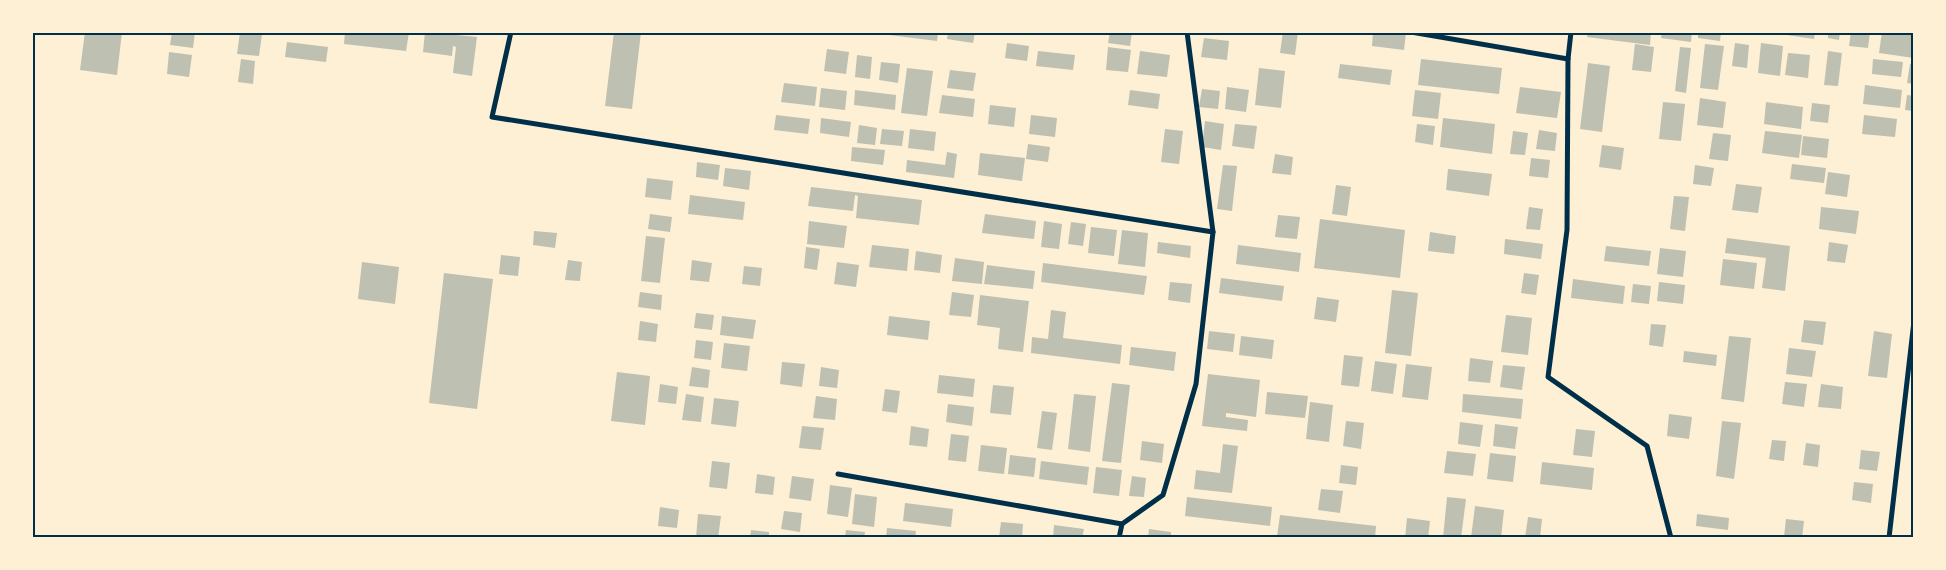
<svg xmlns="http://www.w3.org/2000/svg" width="1946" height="570" viewBox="0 0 1946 570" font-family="Commissioner,sans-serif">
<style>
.building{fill:#bec0b2}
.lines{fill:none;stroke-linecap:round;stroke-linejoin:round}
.minor{stroke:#003049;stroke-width:5}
.neatline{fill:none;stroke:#003049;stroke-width:2}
</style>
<rect width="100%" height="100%" fill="#fdf0d5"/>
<g class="building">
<path d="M85,32H122L117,75L80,70Z"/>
<path d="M172,32H195L193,48L170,45Z"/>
<path d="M240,32L262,34L259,56L237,54Z"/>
<path d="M345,32H409L406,51L344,44Z"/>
<path d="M425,32L477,37L472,76L453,73L456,47L453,46L452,56L423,52Z"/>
<path d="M614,32H641L632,109L605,106Z"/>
<path d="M889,32H938L937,41L889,35Z"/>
<path d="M948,32H975L973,43L947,39Z"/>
<path d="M1110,32H1132L1130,46L1108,43Z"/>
<path d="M1283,32H1298L1295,55L1280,53Z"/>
<path d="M1373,32H1406L1404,50L1372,46Z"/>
<path d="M1588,32H1651L1650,45L1587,37Z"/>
<path d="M1662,32H1692L1691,42L1661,38Z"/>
<path d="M1698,32H1721L1720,41L1698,38Z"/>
<path d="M1767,32H1815L1814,39Z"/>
<path d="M1828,32H1840L1839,40L1828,38Z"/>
<path d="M1851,32H1870L1868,48L1849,46Z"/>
<path d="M1882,32L1914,35V58L1879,53Z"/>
<path d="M1204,38L1229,41L1227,60L1201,57Z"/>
<path d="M287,42L328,47L326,62L285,57Z"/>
<path d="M1007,43L1029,46L1027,61L1005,58Z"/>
<path d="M1735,43L1749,45L1747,68L1732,66Z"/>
<path d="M1761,43L1783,46L1780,76L1758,73Z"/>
<path d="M1635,44L1654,47L1651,72L1632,70Z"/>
<path d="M1705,44L1724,46L1718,90L1700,88Z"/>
<path d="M1108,47L1131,50L1128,72L1106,70Z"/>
<path d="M1680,47L1691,48L1686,93L1675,91Z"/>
<path d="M827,49L849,52L846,74L824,71Z"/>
<path d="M1038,51L1075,55L1073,70L1036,66Z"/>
<path d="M1140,51L1170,55L1167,77L1137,74Z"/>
<path d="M1828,51L1842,53L1838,86L1824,85Z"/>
<path d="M169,52L192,55L189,77L167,74Z"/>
<path d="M1788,53L1810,55L1808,78L1785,75Z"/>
<path d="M857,55L872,57L870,79L855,77Z"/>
<path d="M241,59L255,61L253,84L238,82Z"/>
<path d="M1421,59L1502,68L1499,94L1418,85Z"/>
<path d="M1873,59L1903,62L1901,77L1872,74Z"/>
<path d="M881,62L900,64L898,83L879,80Z"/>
<path d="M1588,63L1610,66L1602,132L1580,129Z"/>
<path d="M1340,64L1392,70L1390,85L1338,78Z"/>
<path d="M1910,64L1914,65V84L1907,83Z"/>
<path d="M907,68L933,71L927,116L901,113Z"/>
<path d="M1259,68L1285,71L1281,108L1255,105Z"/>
<path d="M950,70L976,73L973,91L947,88Z"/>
<path d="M784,83L817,87L815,106L781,102Z"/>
<path d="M1865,85L1902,90L1900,108L1863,104Z"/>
<path d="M1227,87L1249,90L1246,112L1225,109Z"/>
<path d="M1520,87L1561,92L1557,118L1516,113Z"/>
<path d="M821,88L847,91L845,110L819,107Z"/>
<path d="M1202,89L1220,91L1218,109L1199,107Z"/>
<path d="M855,90L896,95L895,110L854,105Z"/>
<path d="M1130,90L1160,94L1158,109L1128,105Z"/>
<path d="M1415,90L1441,93L1438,119L1412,116Z"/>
<path d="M942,95L975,99L973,117L939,113Z"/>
<path d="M1907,95L1914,96V111L1905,110Z"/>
<path d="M1700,98L1726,102L1723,128L1697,125Z"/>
<path d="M1663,102L1685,104L1681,141L1659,139Z"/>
<path d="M1766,102L1803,107L1801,129L1764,124Z"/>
<path d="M1812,103L1830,105L1828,123L1810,121Z"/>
<path d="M990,105L1016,108L1014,127L988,124Z"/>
<path d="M776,115L810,119L808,134L774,130Z"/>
<path d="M1031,115L1057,118L1055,137L1029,134Z"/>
<path d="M1864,115L1897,119L1895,137L1862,134Z"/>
<path d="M821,118L851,122L849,137L820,133Z"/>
<path d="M1443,118L1495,124L1492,154L1440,147Z"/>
<path d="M1205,121L1224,124L1221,150L1202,147Z"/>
<path d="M1235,124L1257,126L1254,149L1232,146Z"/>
<path d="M1417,124L1435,126L1433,145L1415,142Z"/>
<path d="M859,125L877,128L875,145L857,143Z"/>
<path d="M882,129L904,131L902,146L880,144Z"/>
<path d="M910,129L936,132L934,151L908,148Z"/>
<path d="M1165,129L1183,131L1179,164L1161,162Z"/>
<path d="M1539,130L1557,133L1555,151L1536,149Z"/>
<path d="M1513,131L1528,133L1525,155L1510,154Z"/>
<path d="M1765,131L1802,135L1799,158L1762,153Z"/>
<path d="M1713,133L1731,135L1728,161L1709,159Z"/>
<path d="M1803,136L1829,139L1827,158L1801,155Z"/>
<path d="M1028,144L1050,147L1048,162L1026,159Z"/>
<path d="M1602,145L1624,148L1621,170L1599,167Z"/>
<path d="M852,147L885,150L883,165L851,161Z"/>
<path d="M947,152L957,154L954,178L906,172L907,160L945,165Z"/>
<path d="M980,153L1025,158L1022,181L978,175Z"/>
<path d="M1275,154L1293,157L1291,175L1272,173Z"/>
<path d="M1531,158L1550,160L1548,178L1529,176Z"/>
<path d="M697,162L720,165L718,180L696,177Z"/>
<path d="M1792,164L1826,168L1824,183L1790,179Z"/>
<path d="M1223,165L1237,166L1232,211L1217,209Z"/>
<path d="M1695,165L1714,168L1711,186L1693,184Z"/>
<path d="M725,168L751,171L749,190L723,186Z"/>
<path d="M1448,169L1492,174L1489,196L1446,190Z"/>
<path d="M1828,172L1850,175L1847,197L1825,194Z"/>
<path d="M647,178L673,181L671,200L645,197Z"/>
<path d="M1736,184L1762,187L1758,213L1732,210Z"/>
<path d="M1336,185L1351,187L1347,216L1332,214Z"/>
<path d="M811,187L922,200L919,225L856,218L858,196L855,195L853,211L808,206Z"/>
<path d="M690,195L745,202L743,220L688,214Z"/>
<path d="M1674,196L1689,197L1685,231L1670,229Z"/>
<path d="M1529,207L1543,209L1540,230L1526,229Z"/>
<path d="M1821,207L1859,211L1856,234L1819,229Z"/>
<path d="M650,214L672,217L670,232L648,229Z"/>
<path d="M985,214L1036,221L1034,239L982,233Z"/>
<path d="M1278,215L1300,217L1297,239L1275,237Z"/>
<path d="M1320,219L1405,230L1400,278L1314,268Z"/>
<path d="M809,221L847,226L844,248L807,244Z"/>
<path d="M1044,221L1062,224L1059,249L1041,247Z"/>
<path d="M1071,222L1086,224L1083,246L1068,244Z"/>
<path d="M1091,227L1117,230L1114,256L1088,253Z"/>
<path d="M1122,230L1148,233L1145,267L1118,264Z"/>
<path d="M534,231L557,233L555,248L533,245Z"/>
<path d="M1430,232L1456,236L1454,254L1428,251Z"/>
<path d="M646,236L665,238L660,283L641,281Z"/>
<path d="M1727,238L1790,246L1785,291L1762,288L1766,258L1725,253Z"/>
<path d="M1505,239L1543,244L1541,259L1504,254Z"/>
<path d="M1158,242L1191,246L1190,258L1157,253Z"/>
<path d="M1829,242L1848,245L1845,263L1827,261Z"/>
<path d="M872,245L909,249L907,271L869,267Z"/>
<path d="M1238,245L1301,253L1299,272L1236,264Z"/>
<path d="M1606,246L1651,251L1649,266L1604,261Z"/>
<path d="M806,247L820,249L817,270L804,268Z"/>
<path d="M1660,248L1686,251L1683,277L1657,274Z"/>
<path d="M916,251L942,255L940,273L914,270Z"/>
<path d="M501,255L520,257L518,276L499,274Z"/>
<path d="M955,258L984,262L982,284L952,281Z"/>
<path d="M1723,259L1757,263L1754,289L1720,285Z"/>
<path d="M568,260L582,262L580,281L565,280Z"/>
<path d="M692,260L712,263L709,282L690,280Z"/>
<path d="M362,262L399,267L395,304L358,299Z"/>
<path d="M837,262L859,265L856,287L834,284Z"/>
<path d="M1043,263L1147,276L1144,295L1041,282Z"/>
<path d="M987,265L1035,271L1033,289L984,284Z"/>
<path d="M744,266L762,268L760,286L742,284Z"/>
<path d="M444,273L493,279L477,409L429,403Z"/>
<path d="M1524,273L1539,275L1536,295L1521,293Z"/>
<path d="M1221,278L1284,286L1282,301L1219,293Z"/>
<path d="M1573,279L1625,286L1623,304L1571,298Z"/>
<path d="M1170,282L1192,284L1190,303L1168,300Z"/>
<path d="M1659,282L1685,285L1683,304L1657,301Z"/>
<path d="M1633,284L1651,286L1649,304L1631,302Z"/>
<path d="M1392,290L1418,293L1411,356L1385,353Z"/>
<path d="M640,292L662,295L661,310L638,307Z"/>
<path d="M952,292L974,295L971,317L949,315Z"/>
<path d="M980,295L1029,301L1023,352L998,349L1000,328L977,325Z"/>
<path d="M1317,297L1339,300L1336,322L1314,319Z"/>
<path d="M1051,310L1066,312L1063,338L1122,345L1120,364L1031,353L1032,337L1048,339Z"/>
<path d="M696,313L714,315L712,330L694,328Z"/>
<path d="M1506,315L1532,318L1528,355L1501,352Z"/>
<path d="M722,316L756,320L753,339L720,335Z"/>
<path d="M889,316L930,321L928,340L887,335Z"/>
<path d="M1804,320L1826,322L1823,345L1801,342Z"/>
<path d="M640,321L658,324L656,342L638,340Z"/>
<path d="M1651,324L1666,325L1663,347L1649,345Z"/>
<path d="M1209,331L1235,334L1233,352L1207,349Z"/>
<path d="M1874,331L1892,334L1887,378L1868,376Z"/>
<path d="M1241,336L1274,340L1272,359L1239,355Z"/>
<path d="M1729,336L1751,338L1744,402L1721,399Z"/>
<path d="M696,340L713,342L711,360L694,358Z"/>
<path d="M724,343L750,346L747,371L721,368Z"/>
<path d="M1131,347L1176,352L1174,371L1129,365Z"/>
<path d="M1789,348L1816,351L1812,377L1786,374Z"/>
<path d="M1684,351L1717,355L1716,366L1683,362Z"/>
<path d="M1344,355L1363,357L1359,387L1341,385Z"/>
<path d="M1470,358L1493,361L1490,383L1468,381Z"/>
<path d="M1375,361L1397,364L1393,394L1371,391Z"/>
<path d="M782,362L805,364L802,387L780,384Z"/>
<path d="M1406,364L1432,367L1428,400L1402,397Z"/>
<path d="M1503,365L1525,367L1522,390L1500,387Z"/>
<path d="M692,367L710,370L708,388L689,386Z"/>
<path d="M821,367L839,370L837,388L819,386Z"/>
<path d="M617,372L650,376L645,425L611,421Z"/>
<path d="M1208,374L1260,380L1256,417L1226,413V417L1248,420L1247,431L1202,426Z"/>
<path d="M939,375L975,379L973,397L937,393Z"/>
<path d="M1785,382L1807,384L1804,407L1782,404Z"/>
<path d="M1112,383L1130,385L1121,463L1102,461Z"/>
<path d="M660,384L678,387L676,404L658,402Z"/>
<path d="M1821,384L1843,387L1841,409L1818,407Z"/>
<path d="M993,385L1014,387L1011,415L990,413Z"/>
<path d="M885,389L900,391L897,413L882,411Z"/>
<path d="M1267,392L1308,396L1305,418L1265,414Z"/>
<path d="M686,394L704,397L701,422L682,420Z"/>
<path d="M1074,394L1096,396L1090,452L1068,449Z"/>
<path d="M1463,394L1523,399L1521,419L1462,412Z"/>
<path d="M816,396L837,399L835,420L813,418Z"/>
<path d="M714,398L739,401L736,427L711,424Z"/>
<path d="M1310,402L1333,405L1329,442L1306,439Z"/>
<path d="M948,404L974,407L972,426L946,422Z"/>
<path d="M1042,411L1057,413L1052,450L1037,448Z"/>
<path d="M1669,414L1692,417L1689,439L1667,436Z"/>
<path d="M1346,421L1364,423L1361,449L1343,446Z"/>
<path d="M1722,421L1741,423L1734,479L1716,476Z"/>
<path d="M1460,422L1483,425L1480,447L1458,444Z"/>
<path d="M1495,424L1518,427L1515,449L1493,446Z"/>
<path d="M802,426L824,428L821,450L799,448Z"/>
<path d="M911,426L929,429L927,447L909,445Z"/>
<path d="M1576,429L1595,431L1592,457L1573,455Z"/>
<path d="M951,434L969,436L966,462L948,460Z"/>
<path d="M1772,440L1786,441L1784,461L1769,459Z"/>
<path d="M1142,441L1164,444L1162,463L1140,460Z"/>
<path d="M1806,443L1820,445L1818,467L1803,465Z"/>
<path d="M1223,444L1238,446L1232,493L1194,489L1196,470L1220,473Z"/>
<path d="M981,445L1007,448L1004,474L978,471Z"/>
<path d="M1861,450L1880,452L1877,471L1859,469Z"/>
<path d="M1447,451L1476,454L1473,476L1444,473Z"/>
<path d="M1490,453L1516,456L1513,482L1487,479Z"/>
<path d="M1010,455L1036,458L1034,477L1008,474Z"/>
<path d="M712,461L730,463L727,489L709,487Z"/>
<path d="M1041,461L1089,467L1087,485L1039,479Z"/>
<path d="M1542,462L1594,468L1592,490L1540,484Z"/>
<path d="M1341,465L1358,467L1356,485L1339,483Z"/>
<path d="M1096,467L1122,470L1119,496L1093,493Z"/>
<path d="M757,474L775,477L773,495L755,493Z"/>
<path d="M792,476L814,479L811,501L789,498Z"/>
<path d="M1132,476L1146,478L1144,497L1129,496Z"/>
<path d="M1854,482L1873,484L1871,503L1852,500Z"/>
<path d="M830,485L852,488L848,517L827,514Z"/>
<path d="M1321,489L1343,491L1340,513L1318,510Z"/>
<path d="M855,494L877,497L874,527L852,524Z"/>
<path d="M1187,497L1272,507L1270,526L1185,516Z"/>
<path d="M1447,497L1466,499L1461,538H1443Z"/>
<path d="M905,503L953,509L951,527L903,521Z"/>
<path d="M1475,506L1504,510L1501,538H1471Z"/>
<path d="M660,507L679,510L677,528L658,526Z"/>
<path d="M784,511L802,513L800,532L781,529Z"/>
<path d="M698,514L721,516L718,538H696Z"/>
<path d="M1697,514L1729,518L1728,530L1696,526Z"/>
<path d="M1280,515L1376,526L1375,538L1277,537Z"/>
<path d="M1528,517L1542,519L1540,538H1525Z"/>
<path d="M1407,518L1430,521L1428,538H1405Z"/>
<path d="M1786,519L1804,521L1802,538L1784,537Z"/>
<path d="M1001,522L1023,524L1022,538H999Z"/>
<path d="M1054,525L1084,529L1082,538H1053Z"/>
<path d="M887,528L916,531L915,538H886Z"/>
<path d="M1149,529L1171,532V538H1148Z"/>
<path d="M751,530L769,532V538H750Z"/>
<path d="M846,530L865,532L864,538H845Z"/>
</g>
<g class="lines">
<g class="minor">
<path d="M511,32L492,117L1213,232"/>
<path d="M1411,32L1568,59"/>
<path d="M1571,32L1568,59L1567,230L1548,377L1647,446L1671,538"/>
<path d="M838,474L1122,524"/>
<path d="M1119,538L1122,524L1163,495L1196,384L1213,232L1187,32"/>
<path d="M1889,538L1914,321"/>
</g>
</g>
<rect width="1946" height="570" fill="none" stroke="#fdf0d5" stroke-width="68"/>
<rect x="34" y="34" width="1878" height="502" class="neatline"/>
</svg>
